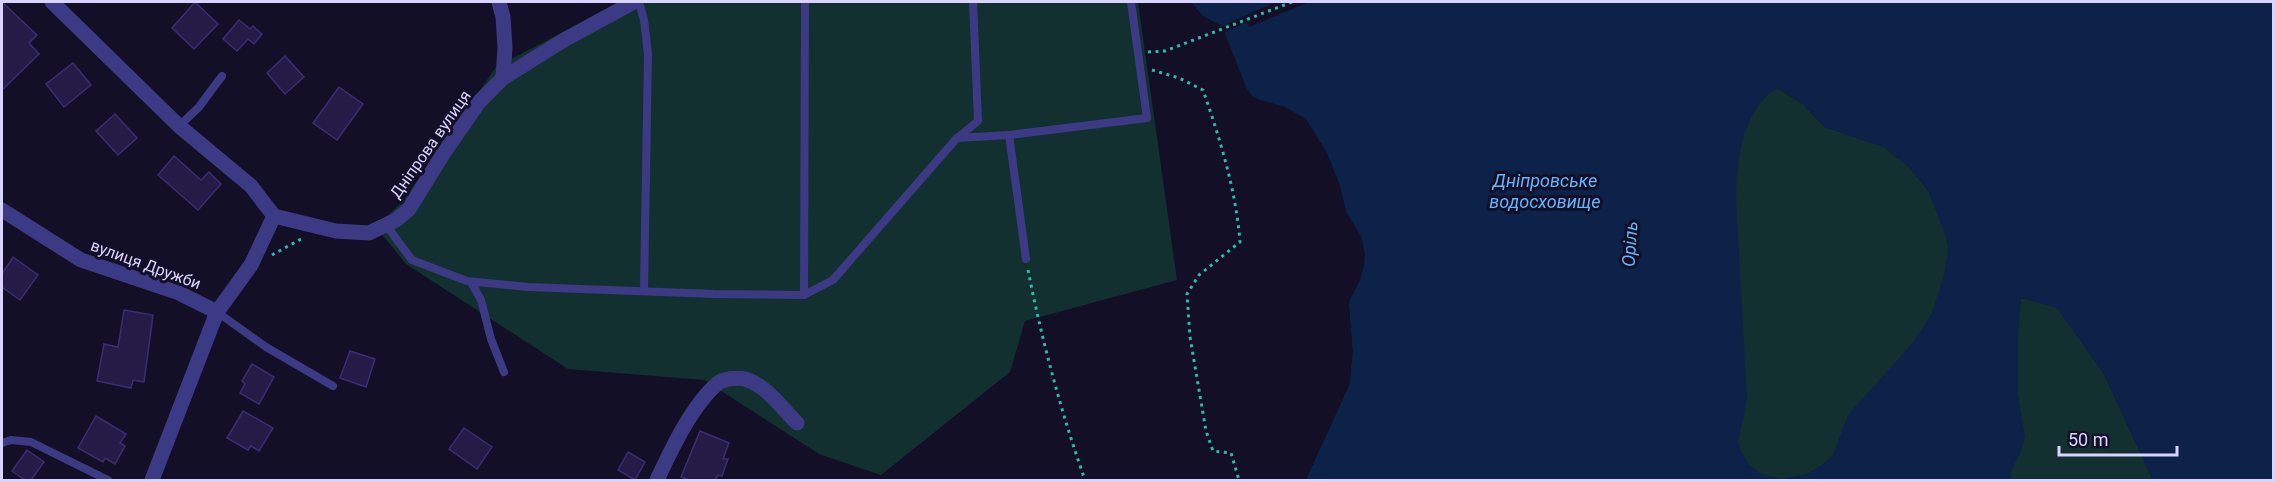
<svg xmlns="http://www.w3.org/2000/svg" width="2275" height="482" viewBox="0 0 2275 482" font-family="Roboto,sans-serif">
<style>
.green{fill:#12302f}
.water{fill:#0c2248;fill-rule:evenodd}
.pier{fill:#130f26}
.building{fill:#241b47;stroke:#3b2d73;stroke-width:1.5}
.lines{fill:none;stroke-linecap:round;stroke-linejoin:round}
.path{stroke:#2fb8b0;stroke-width:3;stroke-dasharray:3 4.5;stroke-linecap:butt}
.service{stroke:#3d3a85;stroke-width:8}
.minor{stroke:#3d3a85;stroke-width:15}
.labels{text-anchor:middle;stroke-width:6;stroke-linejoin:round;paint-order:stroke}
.street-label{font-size:16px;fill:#d9d4ff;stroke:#130f26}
.water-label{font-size:18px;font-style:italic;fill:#62b6ff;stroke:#130f26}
</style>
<rect width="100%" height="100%" fill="#130f26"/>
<g class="green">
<path d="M620,2H1138L1177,280L1025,321L1010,372L881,475L819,454L704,380L568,369L406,264L376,227L403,201L496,67Z"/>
<path d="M1777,88L1803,104L1825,127L1884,147L1909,167L1929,192L1941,222L2021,298L2057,307L2104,374L2153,480H1306L1350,384L1353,351L1349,302L1360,281L1364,267L1365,255L1362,238L1346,211Z"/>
</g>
<path class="water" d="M1191,2H2273V480H2153L2104,374L2057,308L2021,298L2018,339V394L2025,437L2021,451L2011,471L2010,480H1306L1350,384L1353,351L1349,302L1360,281L1364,267L1365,255L1362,238L1346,211L1340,186L1327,153L1306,119L1285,107L1260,100L1252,96L1246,87L1222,26L1203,16ZM1777,88L1803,104L1825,127L1884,147L1909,167L1929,192L1946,237L1948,250L1945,271L1932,313L1915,340L1848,415L1833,455L1822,465L1806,474L1782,479L1761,474L1749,465L1741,451L1738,442L1747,398L1736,200C1737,160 1741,112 1777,88Z"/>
<path class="pier" d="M1276,2H1309L1249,27L1247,22L1225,32L1222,26Z"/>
<g class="building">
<path d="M2,2L37,35L29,43L39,54L2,90Z"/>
<path d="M195,2L218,24L194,49L172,28Z"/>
<path d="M239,20L250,29L253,26L262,34L254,44L248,39L237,51L223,39Z"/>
<path d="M285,56L304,77L285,94L267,73Z"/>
<path d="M73,63L91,85L64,107L46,84Z"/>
<path d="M339,87L363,104L337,140L313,123Z"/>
<path d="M115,114L137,138L118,155L96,131Z"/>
<path d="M174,156L201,180L209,172L221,184L198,210L158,175Z"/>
<path d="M13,257L38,275L20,300L2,287V274Z"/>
<path d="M124,310L153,315L144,382L133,380L131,388L97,381L104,344L118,347Z"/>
<path d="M350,351L375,359L366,387L340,378Z"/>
<path d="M252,364L274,377L259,404L240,393L245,384L242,381Z"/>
<path d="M243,411L273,428L259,451L251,446L248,450L227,438Z"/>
<path d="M96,416L126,434L120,443L125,446L115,464L105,458L103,462L78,448Z"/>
<path d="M464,428L492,447L477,469L449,449Z"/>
<path d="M700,431L729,443L723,459H728L722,476L718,475L715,480H689L681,477Z"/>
<path d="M27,450L44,462L31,480H25L12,471Z"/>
<path d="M628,452L645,462L635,480L618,470Z"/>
</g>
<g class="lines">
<g class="path">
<path d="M1148,52L1165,51L1292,2"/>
<path d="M1152,70L1179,78L1203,90C1220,139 1236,190 1240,242L1199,275L1187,294L1190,337L1206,431L1213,451L1231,453L1239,480"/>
<path d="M272,255L303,238"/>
<path d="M1028,270C1042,341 1061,412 1085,480"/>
</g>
<g class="service">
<path d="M639,2L644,20L648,54L644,290"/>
<path d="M179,126L199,107L222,76"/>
<path d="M1009,135L1026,259"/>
<path d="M957,138L1009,135L1147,118L1131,2"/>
<path d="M386,225L412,260L467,281L528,287L715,294L804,295L833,280L956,139L978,121L973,2"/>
<path d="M471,282L481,300L491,339L504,372"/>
<path d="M804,295L805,2"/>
<path d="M217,312L266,347L333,386"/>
<path d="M2,443L11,440L31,442L108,480"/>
</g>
<g class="minor">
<path d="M52,2L179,126L251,186L274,216L336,231L369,233L396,220L409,209L443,154L479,102L503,78L505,47L503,17L499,2"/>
<path d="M503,78L564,40L634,2"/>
<path d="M2,210L81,260L179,293L217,312"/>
<path d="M152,480L217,312L251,265L274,216"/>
<path d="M657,480C671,450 692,405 718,383C723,379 738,377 745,379C766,385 782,408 797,423"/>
</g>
</g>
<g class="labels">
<g class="street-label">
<text transform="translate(430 144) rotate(-55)" y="6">Дніпрова вулиця</text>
<text transform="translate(146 264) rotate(20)" y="6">вулиця Дружби</text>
</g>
<g class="water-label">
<text x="1545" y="187">Дніпровське<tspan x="1545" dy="21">водосховище</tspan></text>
<text transform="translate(1630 244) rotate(-86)" y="6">Оріль</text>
</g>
</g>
<rect width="2275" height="482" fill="none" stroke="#d9d4ff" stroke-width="6"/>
<path d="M2059 446v9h118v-9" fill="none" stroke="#d9d4ff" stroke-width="3"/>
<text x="2068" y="446" font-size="18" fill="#d9d4ff" stroke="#130f26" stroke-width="4.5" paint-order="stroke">50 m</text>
</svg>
